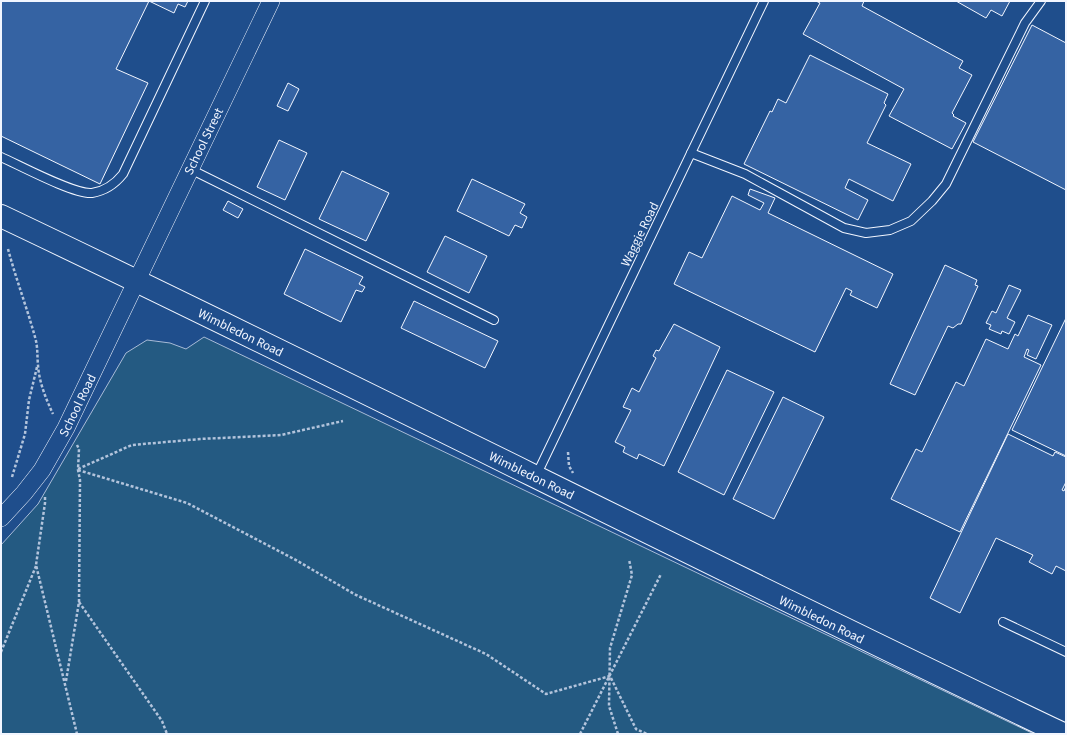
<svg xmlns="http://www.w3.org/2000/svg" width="1067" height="735" viewBox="0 0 1067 735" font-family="'Source Sans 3',sans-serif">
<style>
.green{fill:#245a82;stroke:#a8bbd7}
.building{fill:#3563a3;stroke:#f2f6ff}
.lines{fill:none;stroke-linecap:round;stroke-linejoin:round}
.lane-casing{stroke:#f2f6ff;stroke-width:10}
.street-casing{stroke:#f2f6ff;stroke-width:18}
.secondary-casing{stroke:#f2f6ff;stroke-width:24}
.path{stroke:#b3c4dc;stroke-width:2.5;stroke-dasharray:3 2;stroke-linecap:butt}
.lane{stroke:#1f4e8c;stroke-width:8}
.street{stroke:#1f4e8c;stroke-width:17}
.secondary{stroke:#1f4e8c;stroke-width:22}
.labels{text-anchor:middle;stroke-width:3;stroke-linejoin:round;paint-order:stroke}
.street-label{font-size:13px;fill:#f2f6ff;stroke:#1f4e8c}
</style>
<rect width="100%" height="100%" fill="#1f4e8c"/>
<path class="green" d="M204,337L1034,734H1V545L38,504L126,353L147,340L170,343L186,349Z"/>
<g class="building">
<path d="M1,1H188L185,7L178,4L174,13L149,1L116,69L148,83L100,184L1,136Z"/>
<path d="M816,1H864L862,6L963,61L959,68L972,75L952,113L954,115L953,116L966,123L952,149L889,116L904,89L803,34L820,3Z"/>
<path d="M956,1H1010L1002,16L991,10L986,18Z"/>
<path d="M1032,25L1066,43V190L973,142Z"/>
<path d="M810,55L888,94L884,103L886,105L867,143L911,164L893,201L849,179L845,188L868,200L858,220L744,164L770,111L772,112L778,99L786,103Z"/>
<path d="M288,83L299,89L288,111L277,106Z"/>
<path d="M279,140L307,153L285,200L257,187Z"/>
<path d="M342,171L389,193L366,241L319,219Z"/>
<path d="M472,179L525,204L520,213L527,217L522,228L515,225L509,236L457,211Z"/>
<path d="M750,189L775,198L768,213L893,274L877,308L850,295L852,291L846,288L815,352L674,284L689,252L702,258L732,196L760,210L764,203L748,195Z"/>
<path d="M228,201L243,209L238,218L223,210Z"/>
<path d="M445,236L487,256L469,293L427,272Z"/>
<path d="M305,249L363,277L359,284L365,287L362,292L356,290L341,322L284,294Z"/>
<path d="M945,265L977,280L975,285L978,286L961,324H958L953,328L948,326L915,395L890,384Z"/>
<path d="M1009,285L1021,290L1007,318L1015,322L1009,334L1002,331L1001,334L989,329L991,325L986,323L992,311L996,313Z"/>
<path d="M414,301L498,341L485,368L401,328Z"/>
<path d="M1028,315L1052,325L1036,359L1027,355L1029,350L1027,349L1024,357L1041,365L960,532L891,499L916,449L922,452L956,382L964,386L986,339L1008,349L1015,334L1018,336Z"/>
<path d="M1066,318V456L1012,430Z"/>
<path d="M674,324L720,347L664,466L639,454L637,459L623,452L625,447L615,442L631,410L623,407L632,388L639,392L656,358L653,356L656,350L659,351Z"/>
<path d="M727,370L774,392L724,495L678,472Z"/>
<path d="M783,397L824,417L774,519L733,499Z"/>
<path d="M1008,434L1053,456L1055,452L1066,457V482L1062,490L1064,491L1066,486V571L1056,566L1052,574L1029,562L1033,555L996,538L960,613L930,598Z"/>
</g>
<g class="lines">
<g class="lane-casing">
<g id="lane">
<path d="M691,153L745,174L844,228L866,233L890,230L911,221L932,201L946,184L1025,23L1041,1"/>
<path d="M1,157C19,165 75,195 92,193C105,191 115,184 123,174L205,1"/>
<path d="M190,169L494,320"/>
<path d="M536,476L764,1"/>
<path d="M1003,622L1066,652"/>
</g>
</g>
<g class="street-casing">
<path id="street" d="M1,518L24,493L42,470L66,428L271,1"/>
</g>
<g class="secondary-casing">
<path id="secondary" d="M1,216C357,385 707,565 1063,734"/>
</g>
<g class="path">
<path d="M8,249C16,279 27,308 35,337C38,347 37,355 38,365C39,382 46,399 53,414"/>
<path d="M568,452L569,466L573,473"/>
<path d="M78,469L132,445L200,439L281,435L343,421"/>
<path d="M78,470L187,503L294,559L356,595L486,654L546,694L610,676L636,729L647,734"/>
<path d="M12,477L25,434L29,400L37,367"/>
<path d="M45,497V503L36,565L77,734"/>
<path d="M79,602L162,721L167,734"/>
<path d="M1,652L36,566"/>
<path d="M66,681L79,602L80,480L78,470L79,449L77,445"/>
<path d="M580,734L661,574"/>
<path d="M618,734L609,706L610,648L632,575L629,559"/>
</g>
<use href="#lane" class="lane"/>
<use href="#street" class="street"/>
<use href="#secondary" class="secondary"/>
</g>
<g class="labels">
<g class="street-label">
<text transform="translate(203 141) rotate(-64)" y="5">School Street</text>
<text transform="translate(639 234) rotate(-64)" y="5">Waggie Road</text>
<text transform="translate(241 332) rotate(26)" y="5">Wimbledon Road</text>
<text transform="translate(77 405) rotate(-64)" y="5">School Road</text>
<text transform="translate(532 475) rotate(26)" y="5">Wimbledon Road</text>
<text transform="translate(822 619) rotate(26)" y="5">Wimbledon Road</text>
</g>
</g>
<rect width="1067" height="735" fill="none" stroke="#f2f6ff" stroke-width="4"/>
</svg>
